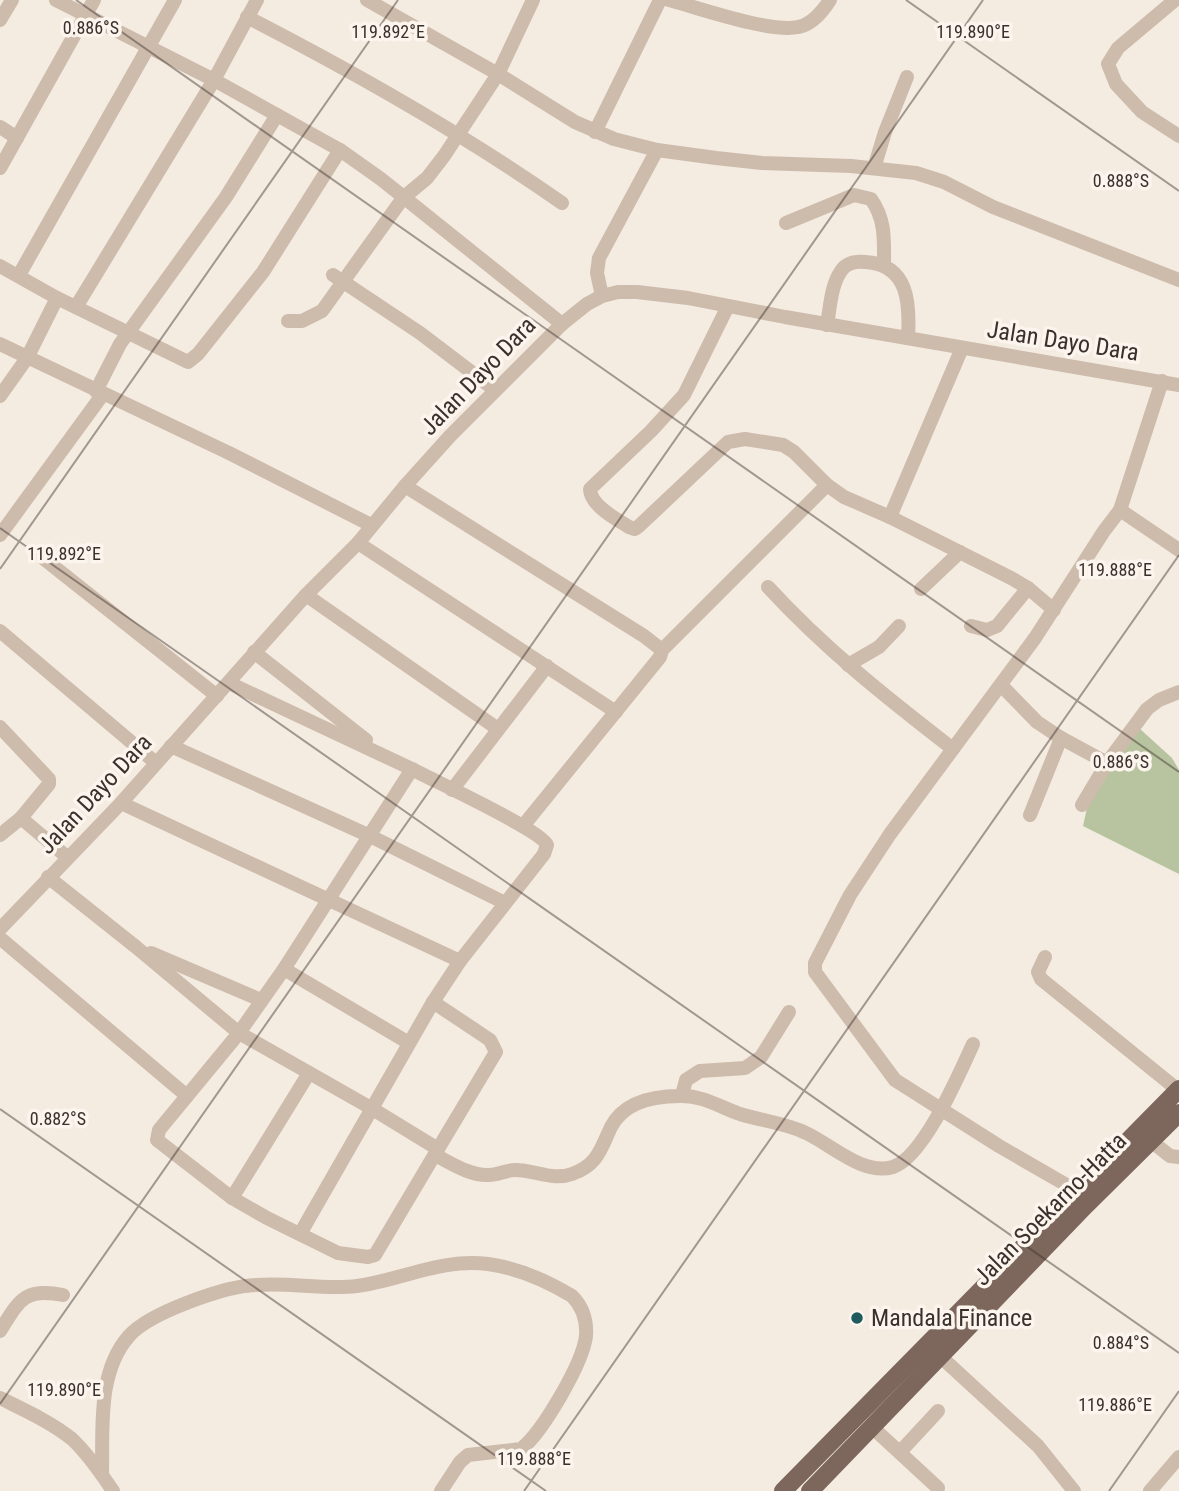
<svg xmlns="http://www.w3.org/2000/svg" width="1179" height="1491" viewBox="0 0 1179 1491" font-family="'Roboto Condensed',sans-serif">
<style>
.green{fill:#b8c4a0}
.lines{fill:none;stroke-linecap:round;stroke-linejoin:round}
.minor{stroke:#cdbbac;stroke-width:14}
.major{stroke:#7d675c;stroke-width:18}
.ticks{fill:none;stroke:#3b302b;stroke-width:2;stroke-opacity:0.45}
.poi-dot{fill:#1f5a5e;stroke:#fbf5ee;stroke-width:2.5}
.labels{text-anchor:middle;stroke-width:7;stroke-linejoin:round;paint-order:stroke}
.street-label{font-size:24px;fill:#3b302b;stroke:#fbf5ee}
.poi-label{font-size:24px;fill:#3b302b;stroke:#fbf5ee;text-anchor:start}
.ticks-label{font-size:18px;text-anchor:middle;fill:#3b302b;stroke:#fbf5ee;stroke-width:7;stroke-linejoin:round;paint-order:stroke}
</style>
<rect width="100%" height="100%" fill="#f4ebe1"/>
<path class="green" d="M1140,729L1172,758L1179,770V874L1083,826L1095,772Z"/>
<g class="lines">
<g class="minor">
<path d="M56,0L214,80L340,150L381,179L562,324"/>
<path d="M367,0L498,74L575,122L614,139L657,150L716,158L762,163L851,166L916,173L944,182L993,207L1179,280"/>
<path d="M669,0C699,8 770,33 798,27C811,25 823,11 830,0"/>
<path d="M1175,0L1118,48L1108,64L1116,84L1142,112L1179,136"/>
<path d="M247,17C356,73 462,133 562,203"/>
<path d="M0,20L12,0"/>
<path d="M0,127L17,138"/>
<path d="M595,132L660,0"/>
<path d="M0,168L94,0"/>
<path d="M874,168L885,132L907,77"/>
<path d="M786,223L854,195L871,199C886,220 884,241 884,266"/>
<path d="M0,266L57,298L188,362L198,354L263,272L340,150"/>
<path d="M19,275L175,0"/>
<path d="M333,275L420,333L495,390"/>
<path d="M602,296L597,273L599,258L657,150"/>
<path d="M728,306L684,395L651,431L590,489C590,505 616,519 629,527L635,529L639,526L728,442L745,439L783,445L794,452L827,485L844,497L890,517L962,348"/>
<path d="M76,307L214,80L257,0"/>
<path d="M288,321H302L322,311L403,198L427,178L444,156L498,74L533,0"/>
<path d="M827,325C830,308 831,285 841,271C846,263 856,261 866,262C909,265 910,304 908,338"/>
<path d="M0,344L229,453L371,525"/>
<path d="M96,391L120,344L226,197L277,115"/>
<path d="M0,396L27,358L57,298"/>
<path d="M405,486L644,636L662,650L660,657L523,826"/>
<path d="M1120,510L1179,550"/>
<path d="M890,517L1011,578L1028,588L1054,610"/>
<path d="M0,535L103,394"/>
<path d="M358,543L616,712"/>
<path d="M43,558L217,696"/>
<path d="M768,587C825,649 887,698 953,749"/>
<path d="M921,589L960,552"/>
<path d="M306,595L498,729"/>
<path d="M971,626L987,630L997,626L1028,588"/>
<path d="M0,631L156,763"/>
<path d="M662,650L827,485"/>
<path d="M254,652L366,740"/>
<path d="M848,665L879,647L899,626"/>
<path d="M1001,685L1037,722L1061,738L1030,815"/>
<path d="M0,727L49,779V784L21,818"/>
<path d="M1061,738L1107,763L1147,709L1159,700L1179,692"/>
<path d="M171,746L370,836L505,903"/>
<path d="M452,790L547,666"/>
<path d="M121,803L460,961"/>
<path d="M1082,805L1107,763"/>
<path d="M0,835L21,818L67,857"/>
<path d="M48,877L136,947L239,1033L371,1108L438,1149L375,1255L368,1257L338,1253L267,1218L232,1198L157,1140L159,1130L239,1033L284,969L412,769L229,683"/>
<path d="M0,929L121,803L306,595L358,543L405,486L450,436L562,324L587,304L602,296L618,292H637L688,298L785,317L1179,385"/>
<path d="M0,938L187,1096"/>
<path d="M151,953L261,1000"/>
<path d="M1045,957L1038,972L1041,979L1178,1090"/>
<path d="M284,969L409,1043"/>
<path d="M433,1002L490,1040L496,1052L438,1149"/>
<path d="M682,1095L686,1080L700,1071L745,1068L761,1057L789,1012"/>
<path d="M1151,1141L1170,1156L1179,1157"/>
<path d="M435,1155C451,1163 470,1176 489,1175C498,1175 506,1170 515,1170C535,1170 553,1181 572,1174C598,1165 601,1148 611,1127C624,1102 654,1096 680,1096C702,1095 720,1107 740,1114C762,1121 786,1123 806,1133C832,1145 863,1176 893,1167C924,1157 960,1072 973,1044"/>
<path d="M1077,1191L999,1146L895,1080L815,972V963L850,895L890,834L1035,638L1104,531L1120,510L1162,381"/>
<path d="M232,1198L309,1073"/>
<path d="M300,1234L433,1002L460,961L544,854L547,845C541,830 434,781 412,769"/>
<path d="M0,1331C19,1301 24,1287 63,1295"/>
<path d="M941,1357L1038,1446L1074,1491"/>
<path d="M0,1398C24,1410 51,1422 72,1439C88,1454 101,1473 113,1491"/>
<path d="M872,1427L938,1488"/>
<path d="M900,1452L938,1411"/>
<path d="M102,1474C103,1429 97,1372 129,1336C149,1313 225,1286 256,1285C290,1282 323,1290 357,1286C401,1280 442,1258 488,1264C517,1268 547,1281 572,1296C583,1307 587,1321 586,1336C583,1363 542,1433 521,1449L468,1455L460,1462L441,1491"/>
<path d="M1150,1491L1179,1457"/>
</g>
<g class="major">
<path d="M783,1491L1179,1089"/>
<path d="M810,1491L1086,1205L1179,1113"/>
</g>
</g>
<path class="ticks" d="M76,0L1179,772M906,0L1179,191M0,528L1179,1353M0,569L398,0M0,1109L546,1491M0,1404L983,0M524,1491L1179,555M1109,1491L1179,1391"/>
<circle class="poi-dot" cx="857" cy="1318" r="7"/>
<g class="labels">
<g class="street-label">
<text transform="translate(1063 341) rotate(9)" y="8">Jalan Dayo Dara</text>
<text transform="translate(478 376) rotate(-46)" y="8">Jalan Dayo Dara</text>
<text transform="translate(95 794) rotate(-47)" y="8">Jalan Dayo Dara</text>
<text transform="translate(1050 1209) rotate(-45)" y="8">Jalan Soekarno-Hatta</text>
</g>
<g class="poi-label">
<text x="871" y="1326">Mandala Finance</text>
</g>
</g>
<g class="ticks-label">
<text x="91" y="34">0.886°S</text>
<text x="388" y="38">119.892°E</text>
<text x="973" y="38">119.890°E</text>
<text x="1121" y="187">0.888°S</text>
<text x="64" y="560">119.892°E</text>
<text x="1115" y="576">119.888°E</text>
<text x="1121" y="768">0.886°S</text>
<text x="58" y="1125">0.882°S</text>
<text x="1121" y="1349">0.884°S</text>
<text x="64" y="1396">119.890°E</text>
<text x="1115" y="1411">119.886°E</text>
<text x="534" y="1465">119.888°E</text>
</g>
</svg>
